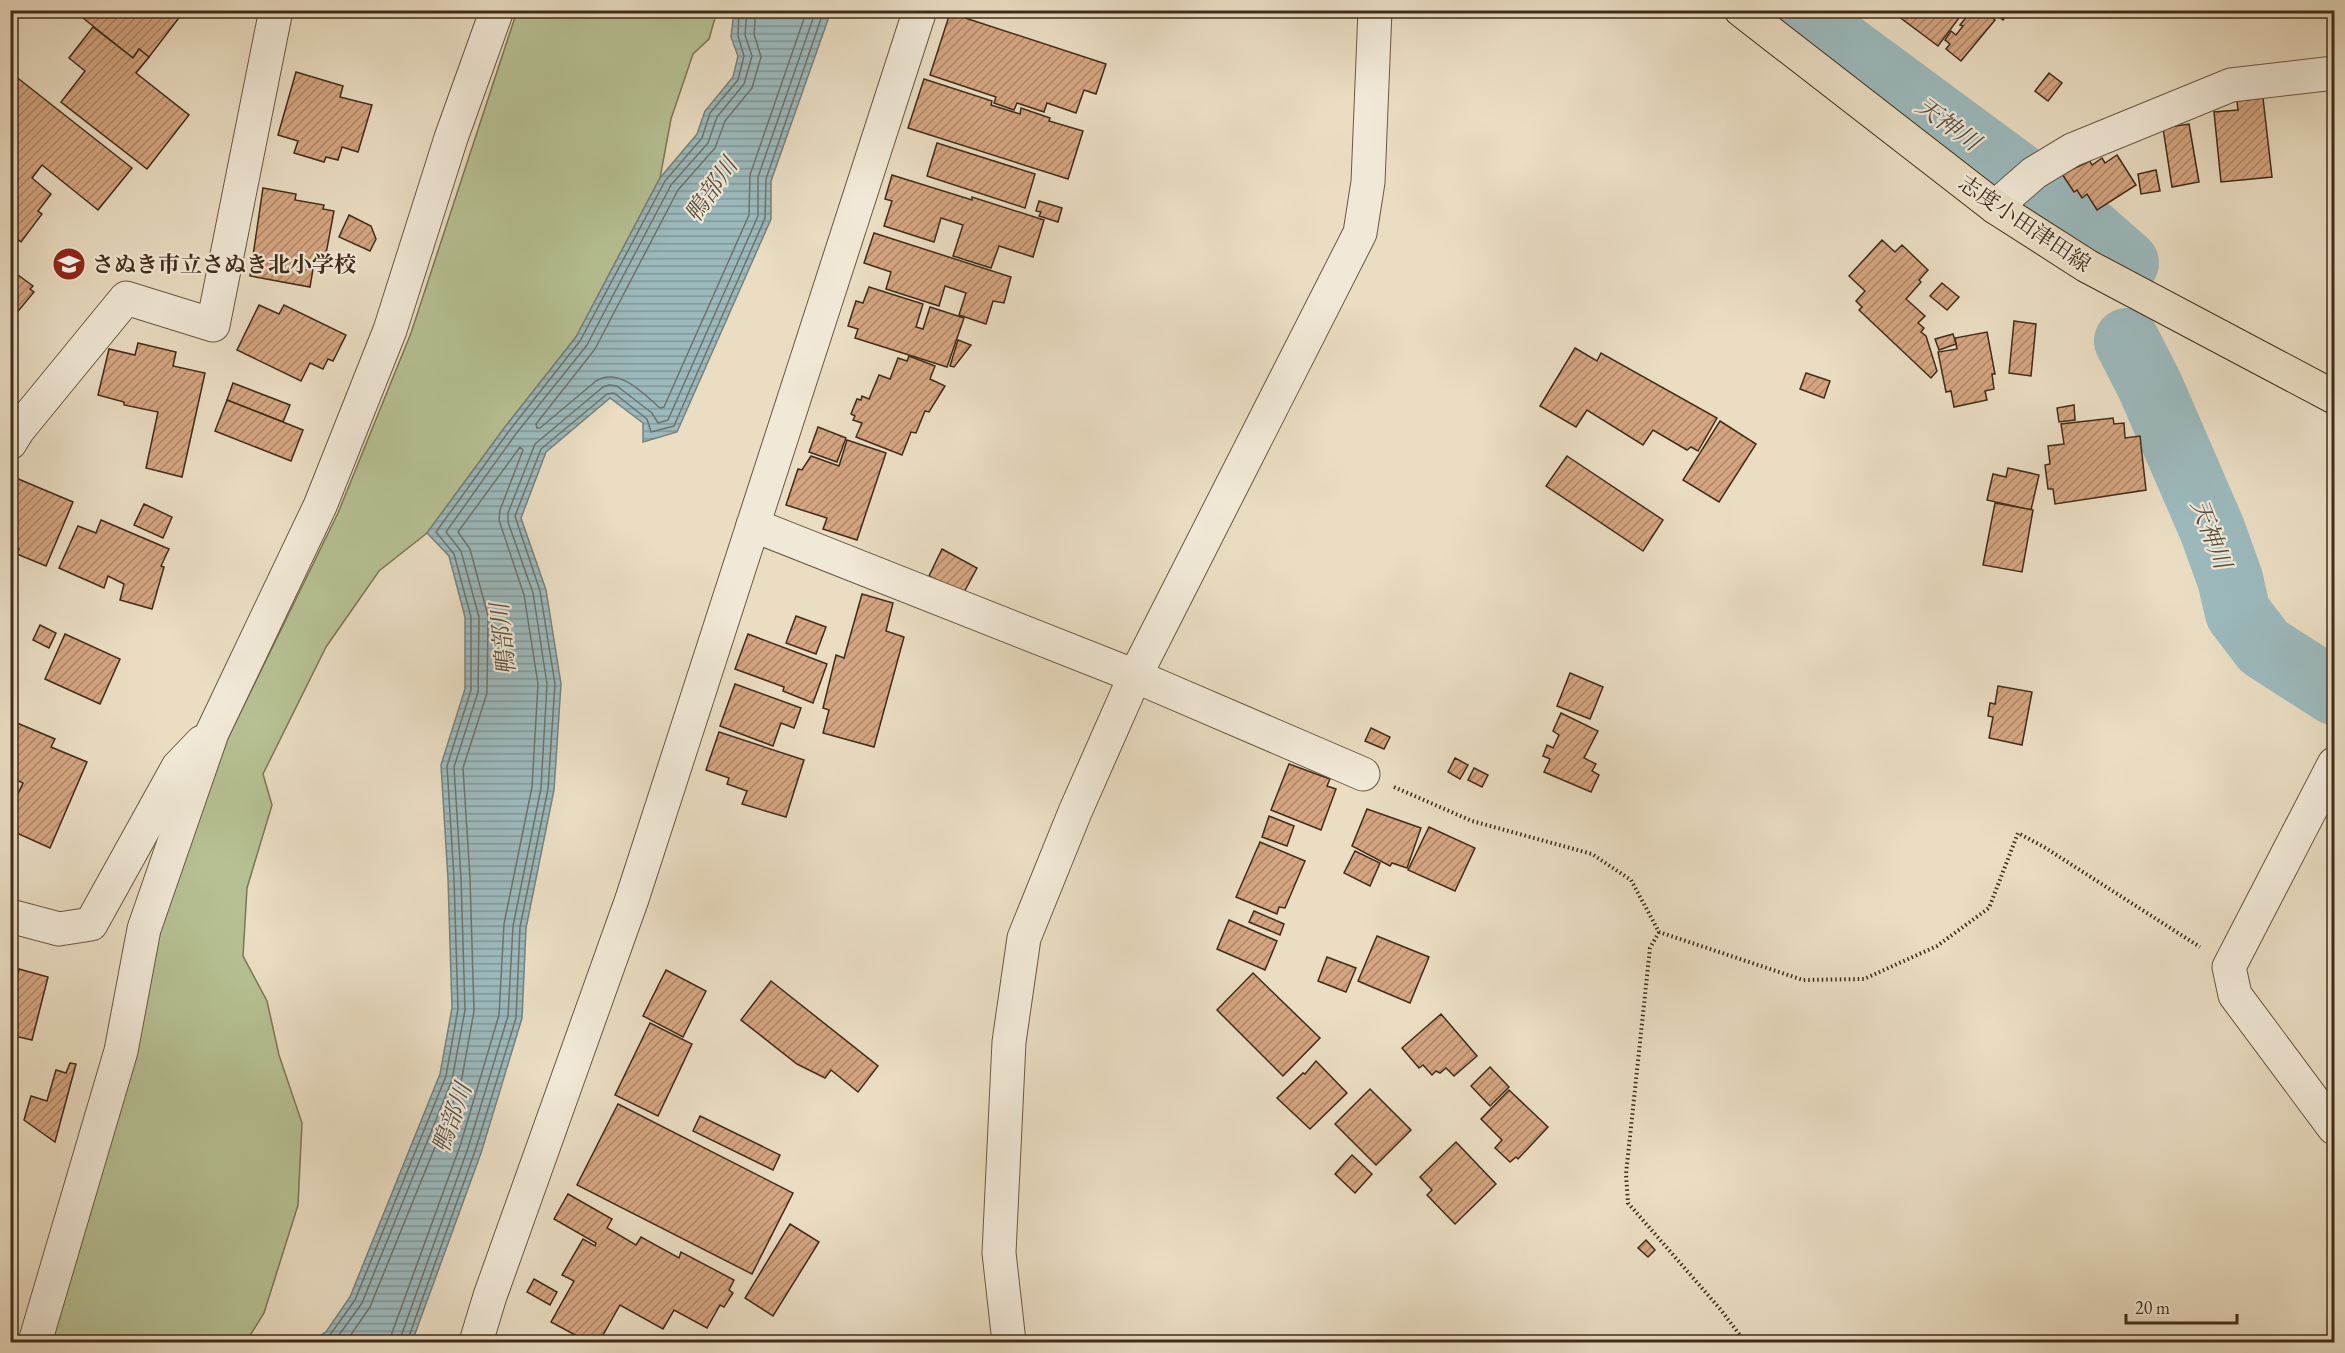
<svg xmlns="http://www.w3.org/2000/svg" width="2345" height="1353" viewBox="0 0 2345 1353" font-family="'EB Garamond','Noto Serif JP',serif">
<style>
.green{fill:#b6c193;stroke:#7c7656;stroke-width:1.5}
.water{fill:url(#water-rules);stroke:#78817b;stroke-width:1.5}
.lines{fill:none;stroke-linecap:round;stroke-linejoin:round}
.shore{stroke:#6e736b;stroke-width:1.5}
.river{stroke:#9cbabd;stroke-width:66}
.building{fill:url(#building-hatch);stroke:#412c19;stroke-width:1.5}
.minor-casing{stroke:#6b5843;stroke-width:35}
.major-casing{stroke:#412c19;stroke-width:35}
.path{stroke:#412c19;stroke-width:4;stroke-dasharray:1.5 3;stroke-linecap:butt}
.minor{stroke:#f1e9d7;stroke-width:33}
.major{stroke:#eaddc2;stroke-width:33}
.labels{text-anchor:middle;stroke-width:4.5;stroke-linejoin:round;paint-order:stroke}
.street-label{font-size:22px;fill:#412c19;stroke:#f1e9d7}
.poi-label{font-size:22px;font-weight:bold;fill:#412c19;stroke:#f1e9d7;text-anchor:start}
.water-label{font-size:24px;font-style:italic;fill:#585042;stroke:#f1e9d7}
</style>
<defs>
<pattern id="water-rules" width="6" height="5" patternUnits="userSpaceOnUse" patternTransform="scale(1.5)"><rect width="6" height="5" fill="#9cbabd"/><path d="M0 2.5h6" fill="none" stroke="#819799"/></pattern>
<pattern id="building-hatch" width="6" height="6" patternUnits="userSpaceOnUse" patternTransform="scale(1.5)"><rect width="6" height="6" fill="#d4a580"/><path d="M-1 1l2-2M0 6l6-6M5 7l2-2" fill="none" stroke="#ae8768"/></pattern>
</defs>
<rect width="100%" height="100%" fill="#eaddc2"/>
<filter id="stains"><feTurbulence type="fractalNoise" baseFrequency=".00333" numOctaves="4"/><feColorMatrix values="0 0 0 0 .2 0 0 0 0 .09 0 0 0 0 .02 0 0 0 .5 -.17"/></filter>
<radialGradient id="worn" r=".72"><stop offset=".6" stop-color="#630" stop-opacity="0"/><stop offset="1" stop-color="#630" stop-opacity=".3"/></radialGradient>
<path class="green" d="M517,11H717L709,39L693,54L671,119L660,178L576,337L505,427L427,533L379,571L326,647L263,774L272,805L247,888L243,956L267,1001L279,1055L302,1123L298,1205L264,1313L246,1342H49L156,936L228,738L338,513L411,333Z"/>
<path class="water" d="M734,11H831L771,181V219L677,432L643,442V423L610,398L546,452L521,518L546,590L561,684L554,790L526,928L522,1018L481,1153L412,1342H310L326,1332L350,1297L440,1074L452,1008L448,879L441,765L465,689V617L449,556L427,533L505,427L576,337L660,178L697,134L705,111L733,77L738,56L731,37Z"/>
<g class="lines">
<g class="shore">
<path d="M756,10L754,34L761,57L752,88L725,121L715,148L678,190L595,349L536,424L537,428H540L596,381C619,367 643,393 660,408L664,407L749,215L750,175L807,10"/>
<path d="M321,1342L330,1335L355,1300L446,1076L458,1009L454,878L447,766L471,690V617L454,554L436,532L509,431L580,341L665,181L702,138L710,113L738,80L744,56L738,36L739,10"/>
<path d="M334,1342L362,1303L452,1080L465,1010L461,878L454,767L478,692L479,617L461,551L446,532L515,435L587,345L671,185L708,143L717,117L744,84L752,56L745,35L747,10"/>
<path d="M346,1342L370,1307L461,1083L474,1011L470,878L463,768L487,693L488,616L470,549L458,532L520,447L523,450L500,510L499,520L524,595L538,684L532,787L504,924L499,1015L460,1146L392,1333L390,1342"/>
<path d="M399,1342L468,1148L508,1016L513,926L541,788L547,684L533,593L508,522V513L535,444L603,387L609,385L617,386L652,413L658,423L668,420L758,216V177L816,10"/>
<path d="M407,1342L475,1151L516,1018L520,927L548,789L555,684L540,591L515,516L541,449L607,394L614,393L647,419L651,432L674,426L765,218L766,179L824,10"/>
</g>
<g class="river">
<path d="M1794,10L2069,213L2126,263"/>
<path d="M2127,341L2150,386L2212,529L2230,579L2238,613L2264,647L2334,692"/>
</g>
</g>
<g class="building">
<path d="M73,10H185L149,57L139,49L133,58Z"/>
<path d="M1890,10H1957L1962,14L1938,46Z"/>
<path d="M1976,10H1984L1995,20L1961,61L1946,49L1950,44L1945,40L1951,31L1956,35L1963,26L1960,25L1969,14L1971,16Z"/>
<path d="M1990,10H2011L2003,20Z"/>
<path d="M950,13L1106,64L1096,94L1084,90L1076,113L1047,103L1044,112L1017,103L1014,110L994,103L996,97L930,75Z"/>
<path d="M93,27L133,58L139,49L149,57L136,73L189,115L147,169L61,102L85,71L69,58Z"/>
<path d="M10,72L132,168L98,210L42,165L32,178L51,194L38,211L42,214L21,242L15,237L10,243Z"/>
<path d="M296,72L343,86L340,97L372,105L358,152L342,147L338,160L326,157L324,162L294,153L298,141L278,135Z"/>
<path d="M2049,73L2062,83L2048,101L2035,91Z"/>
<path d="M924,79L992,101L991,105L1020,114L1021,108L1050,118L1049,121L1083,131L1068,179L908,128Z"/>
<path d="M2263,98L2272,177L2221,182L2214,112L2238,110L2237,101Z"/>
<path d="M2189,124L2199,182L2172,187L2163,128Z"/>
<path d="M937,143L1035,174L1025,208L927,176Z"/>
<path d="M2117,155L2136,185L2097,210L2087,194L2082,198L2077,190L2074,192L2062,174L2090,161L2092,165L2102,158L2105,163Z"/>
<path d="M2156,170L2160,191L2141,194L2138,174Z"/>
<path d="M892,175L972,200V197L1044,220L1033,257L999,246L991,268L953,256L963,225L941,218L934,242L884,226L892,201L885,199Z"/>
<path d="M263,188L296,194L295,200L324,205L323,209L334,211L325,259L315,257L310,287L250,276Z"/>
<path d="M1039,201L1062,208L1058,222L1039,216L1041,212L1036,211Z"/>
<path d="M349,215L371,226L376,239L370,251L339,237Z"/>
<path d="M874,233L1011,277L1004,303L993,301L986,324L959,315L966,293L945,286L939,306L886,289L891,272L864,263Z"/>
<path d="M1882,240L1895,252L1902,245L1928,270L1919,280L1921,282L1906,299L1925,316L1918,323L1924,328L1921,332L1926,336L1937,371L1931,378L1859,310L1862,307L1856,301L1865,291L1849,276Z"/>
<path d="M10,269L33,286L30,289L34,292L10,321Z"/>
<path d="M1942,283L1959,297L1947,310L1930,296Z"/>
<path d="M869,287L923,304L916,327L923,329L930,307L964,318L947,367L855,338L858,329L848,326L856,301L863,303Z"/>
<path d="M259,305L279,314L284,305L346,335L333,361L328,359L323,369L310,363L301,381L237,350Z"/>
<path d="M2014,321L2036,324L2031,376L2009,373Z"/>
<path d="M1987,332L1995,374H1992L1994,389L1985,391L1987,400L1954,407L1951,391L1946,392L1938,352L1957,349L1955,338Z"/>
<path d="M1953,334L1956,344L1939,350L1935,339Z"/>
<path d="M958,340L971,345L954,367L950,366Z"/>
<path d="M138,343L176,352L173,366L205,373L182,477L146,468L158,412L124,405V402L98,395L109,349L135,355Z"/>
<path d="M1575,348L1597,361L1601,353L1717,418L1698,451L1691,447L1687,450L1653,430L1643,445L1587,410L1576,427L1540,406Z"/>
<path d="M909,356L935,366L930,379L945,386L929,412L925,411L916,433L911,432L902,455L856,437L862,423L853,420L855,416L851,414L857,399L861,400L862,396L869,399L879,375L890,379L898,358L907,361Z"/>
<path d="M1806,373L1830,381L1824,398L1800,389Z"/>
<path d="M233,383L290,405L283,422L227,400Z"/>
<path d="M227,400L303,430L291,461L215,431Z"/>
<path d="M2074,405L2075,420L2059,422L2057,408Z"/>
<path d="M2113,418L2114,424L2124,423L2125,438L2140,436L2146,490L2055,504L2053,489H2048L2045,465L2050,464L2048,446L2064,444L2061,424Z"/>
<path d="M1720,421L1756,444L1719,502L1683,480Z"/>
<path d="M818,427L846,438L837,462L809,452Z"/>
<path d="M847,440L886,453L857,540L823,529L827,518L786,505L798,469L802,470L811,456L839,466Z"/>
<path d="M1567,456L1663,520L1643,551L1546,486Z"/>
<path d="M2008,468L2039,475L2031,510L1987,500L1993,474L2006,477Z"/>
<path d="M16,478L73,502L46,566L17,554L19,549L11,546L15,536L10,534V491Z"/>
<path d="M1995,503L2033,510L2022,572L1983,565Z"/>
<path d="M144,504L172,517L163,538L134,525Z"/>
<path d="M101,520L169,549L161,566L164,567L152,609L120,600L124,584L108,576L104,588L59,568L78,526L96,533Z"/>
<path d="M942,549L977,568L963,594L929,576Z"/>
<path d="M862,594L893,603L886,631L904,637L874,747L823,733L829,710L823,708L836,655L844,658Z"/>
<path d="M796,616L826,627L816,654L786,643Z"/>
<path d="M40,625L56,633L49,648L33,640Z"/>
<path d="M65,634L120,659L100,704L45,679Z"/>
<path d="M748,634L827,664L813,703L783,691L784,687L735,669Z"/>
<path d="M1570,673L1603,687L1590,719L1557,706Z"/>
<path d="M735,684L801,708L794,728L781,723L773,746L720,726Z"/>
<path d="M1998,686L2032,692L2022,745L1989,738L1993,717L1988,716L1990,703L1995,704Z"/>
<path d="M1561,713L1598,731L1584,758L1596,764L1592,771L1599,775L1591,792L1544,772L1550,759L1543,756L1547,745L1553,748L1559,735L1553,731Z"/>
<path d="M10,720L55,739L51,747L87,762L50,848L10,830V811L23,783L10,777Z"/>
<path d="M1371,728L1390,737L1384,749L1365,741Z"/>
<path d="M719,732L804,760L786,817L742,804L747,791L727,784L729,778L706,770Z"/>
<path d="M1455,758L1468,765L1460,779L1448,772Z"/>
<path d="M1289,764L1330,779L1327,786L1336,789L1321,830L1271,810Z"/>
<path d="M1474,768L1488,775L1482,787L1468,780Z"/>
<path d="M1367,809L1421,828L1407,868L1392,863L1390,866L1352,846Z"/>
<path d="M1269,816L1294,826L1287,846L1262,837Z"/>
<path d="M1429,827L1475,848L1455,891L1408,870Z"/>
<path d="M1260,842L1305,861L1285,908L1279,907L1277,914L1236,897Z"/>
<path d="M1355,851L1380,863L1370,886L1344,873Z"/>
<path d="M1254,911L1284,924L1280,935L1249,922Z"/>
<path d="M1229,920L1277,941L1265,970L1217,949Z"/>
<path d="M1377,936L1429,957L1410,1003L1358,981Z"/>
<path d="M1327,957L1356,968L1346,992L1318,981Z"/>
<path d="M19,969L48,977L32,1040L10,1035V979L16,980Z"/>
<path d="M666,970L706,991L683,1037L643,1016Z"/>
<path d="M1253,973L1320,1038L1283,1076L1217,1010Z"/>
<path d="M771,981L878,1066L858,1092L831,1070L825,1078L797,1064L741,1020Z"/>
<path d="M1441,1014L1477,1056L1454,1076L1446,1068L1440,1073L1436,1071L1432,1075L1423,1065L1419,1068L1402,1048Z"/>
<path d="M650,1023L692,1044L658,1116L615,1095Z"/>
<path d="M1316,1061L1347,1093L1310,1129L1277,1098L1303,1073L1305,1074Z"/>
<path d="M70,1063L76,1064L55,1142L24,1120L31,1096L47,1101L56,1070L66,1073Z"/>
<path d="M1490,1067L1509,1087L1490,1106L1471,1086Z"/>
<path d="M1370,1089L1411,1130L1376,1165L1335,1124Z"/>
<path d="M1509,1090L1548,1127L1518,1159L1516,1157L1510,1162L1495,1148L1502,1140L1481,1119Z"/>
<path d="M618,1104L793,1193L752,1274L577,1185Z"/>
<path d="M700,1116L780,1155L773,1170L693,1131Z"/>
<path d="M1456,1142L1496,1184L1455,1224L1427,1195L1432,1190L1420,1177Z"/>
<path d="M1352,1155L1372,1174L1355,1193L1335,1174Z"/>
<path d="M568,1194L612,1219L607,1228L636,1245L641,1237L679,1258L681,1252L734,1280L729,1290L733,1293L724,1307L720,1305L707,1328L674,1310L663,1329L620,1305L599,1342H588L551,1322L574,1281L562,1275L583,1239L595,1246L596,1243L554,1219Z"/>
<path d="M790,1224L819,1242L773,1316L745,1298Z"/>
<path d="M1646,1240L1655,1250L1648,1257L1638,1248Z"/>
<path d="M534,1279L557,1292L550,1305L527,1292Z"/>
</g>
<g class="lines">
<g class="minor-casing">
<g id="minor">
<path d="M1995,207L2034,173L2072,150L2231,85L2334,73"/>
<path d="M10,443L18,430L126,298L213,325L276,10"/>
<path d="M753,525L1135,676L1363,774"/>
<path d="M2334,764L2229,967L2235,995L2334,1128"/>
<path d="M10,916L59,929L91,924L178,767L202,742"/>
<path d="M35,1342L121,1051L144,929L212,733L320,506L390,330L451,138L497,10"/>
<path d="M476,1342L490,1296L632,899L920,10"/>
<path d="M1009,1342L999,1253L1009,1042L1024,938L1075,812L1135,676L1360,233L1368,182L1375,10"/>
</g>
</g>
<g class="major-casing">
<path id="major" d="M1741,10L1995,207L2087,266L2334,397"/>
</g>
<g class="path">
<path d="M1394,787L1472,821L1592,854L1631,880L1659,932L1803,980L1864,979L1937,946L1989,908L2018,833L2044,847L2200,947"/>
<path d="M1659,932L1650,948L1626,1174L1628,1203L1721,1310L1745,1342"/>
</g>
<use href="#minor" class="minor"/>
<use href="#major" class="major"/>
</g>
<defs>
<g id="school-disc" transform="scale(1.725)"><circle r="9.5" fill="#8f2418" stroke="#f1e9d7"/><path d="M0-5L7-2L0 1L-7-2ZM-4 1L0 2.5L4 1V4Q0 6-4 4Z" fill="#fff"/></g>
</defs>
<g fill-rule="evenodd">
<use href="#school-disc" x="69" y="264"/>
</g>
<g class="labels">
<g class="street-label">
<text transform="translate(2025 223) rotate(34)" y="8">志度小田津田線</text>
</g>
<g class="poi-label">
<text x="92" y="272">さぬき市立さぬき北小学校</text>
</g>
<g class="water-label">
<text transform="translate(1948 124) rotate(36)" y="8">天神川</text>
<text transform="translate(711 190) rotate(-55)" y="8">鴨部川</text>
<text transform="translate(2211 534) rotate(69)" y="8">天神川</text>
<text transform="translate(503 639) rotate(-96)" y="8">鴨部川</text>
<text transform="translate(452 1118) rotate(-70)" y="8">鴨部川</text>
</g>
</g>
<rect width="2345" height="1353" fill="none" stroke="#eaddc2" stroke-width="36"/>
<rect x="12" y="12" width="2321" height="1329" fill="none" stroke="#412c19" stroke-width="3"/>
<rect x="18" y="18" width="2309" height="1317" fill="none" stroke="#412c19" stroke-width="1.5"/>
<path d="M2126 1314v9h111v-9" fill="none" stroke="#412c19" stroke-width="3"/>
<text x="2135" y="1314" font-size="18" fill="#412c19" stroke="#f1e9d7" stroke-width="4.5" paint-order="stroke">20 m</text>
<rect width="100%" height="100%" filter="url(#stains)"/>
<rect width="100%" height="100%" fill="url(#worn)"/>
</svg>
